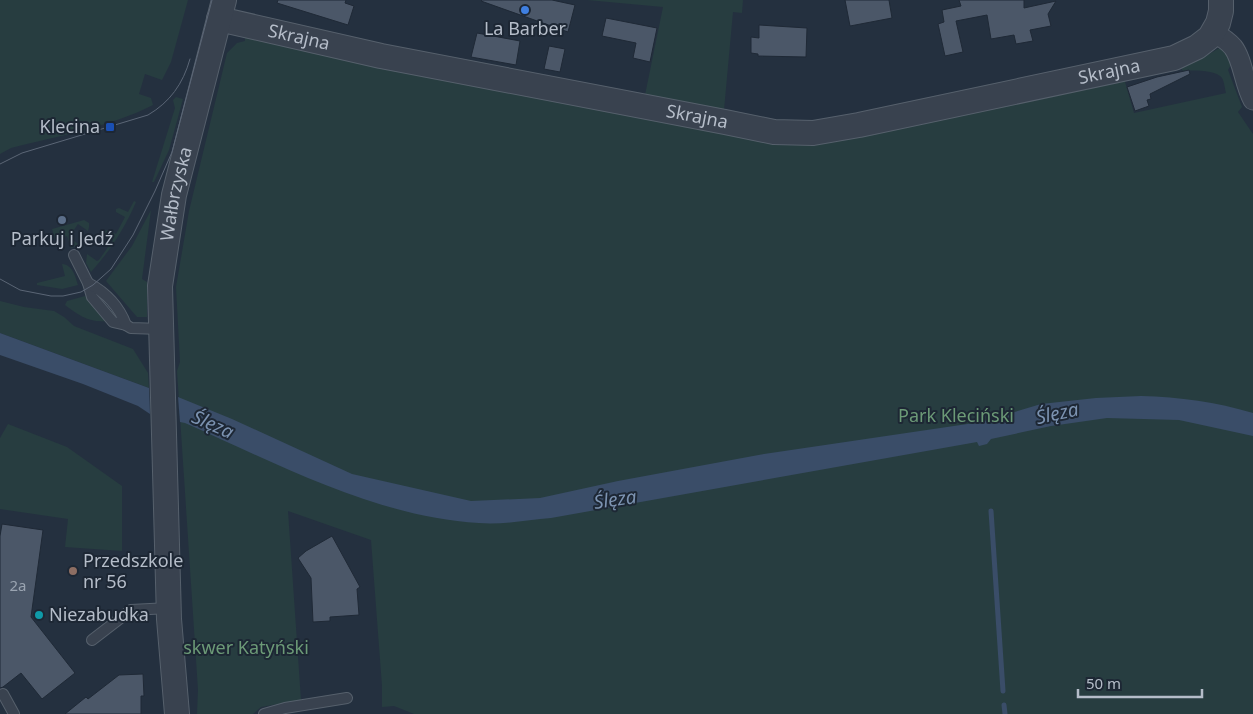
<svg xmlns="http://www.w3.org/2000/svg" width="1253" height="714" viewBox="0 0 1253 714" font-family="'Noto Sans',sans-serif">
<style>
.green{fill:#273d40}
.water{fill:#3a4d68}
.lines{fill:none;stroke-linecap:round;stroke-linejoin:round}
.stream{stroke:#3a4d68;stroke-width:5}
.building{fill:#4b5768;stroke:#1f2936}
.service-casing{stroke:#56606c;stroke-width:12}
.minor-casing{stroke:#56606c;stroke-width:21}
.tertiary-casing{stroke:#56606c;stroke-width:26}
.service{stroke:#39424f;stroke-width:10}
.minor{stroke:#39424f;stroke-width:19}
.tertiary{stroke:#39424f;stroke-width:24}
.tram{stroke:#5b6676;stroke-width:1}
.shop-dot{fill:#3f7fe0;stroke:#1d2734;stroke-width:2}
.transit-dot{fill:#1a4fb4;stroke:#1d2734;stroke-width:2}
.service-dot{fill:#5c6f8a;stroke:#1d2734;stroke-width:2}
.education-dot{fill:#8d6e63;stroke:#1d2734;stroke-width:2}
.culture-dot{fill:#0f9aa8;stroke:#1d2734;stroke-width:2}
.labels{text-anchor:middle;stroke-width:4;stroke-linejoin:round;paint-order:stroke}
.number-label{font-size:15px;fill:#9aa4b1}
.poi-label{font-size:18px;fill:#b5bdc9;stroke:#1d2734}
.street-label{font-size:18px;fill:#b5bdc9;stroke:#1d2734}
.park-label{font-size:18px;fill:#6c9a77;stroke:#1d2734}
.water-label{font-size:19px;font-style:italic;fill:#7c93b1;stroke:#1d2734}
</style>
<rect width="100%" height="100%" fill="#24303f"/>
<g class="green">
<path d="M0,0H188L171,62L162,80L145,74L139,94L151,98L153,105C110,127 58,136 11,148L0,154Z"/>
<path d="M587,0H743L742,13L733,12L724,110L645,95L663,7Z"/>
<path d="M245,34L743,136L1122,78L1125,82L1134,113L1226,93C1225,89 1224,81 1222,78C1217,70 1191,70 1183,71L1180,66L1204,57L1221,47L1226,49L1232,63L1228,70L1242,107L1238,112L1253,134V714H414L394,706L382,707V686L371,540L288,511L301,700L261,707L253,714H197L198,690L177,371L180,362L176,287L189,211L227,53L237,43L245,41Z"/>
<path d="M176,97L183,99L169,150L154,182H152L175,108L173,100Z"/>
<path d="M134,201L136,202C125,228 110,251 91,272L86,263L87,254L97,261L99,260L113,240L105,233V231L107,230L116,234L125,217L116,212V209L119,208L128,212Z"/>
<path d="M151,210L142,279L147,282V317H137L106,281L132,246Z"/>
<path d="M84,220L89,223V227L88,231L78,224L69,237L78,244L74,247L71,248L67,236L55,240L52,229Z"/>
<path d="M62,264C73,265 75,276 78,285L62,289L37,285V283L65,276Z"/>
<path d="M85,296L107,321C89,323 78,315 65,305L67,301Z"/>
<path d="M0,301L24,307L54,311L64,317L74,326L133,349L148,373L149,388L0,333Z"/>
<path d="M8,424L67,447L122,486V551L65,547L68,519L0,509V438Z"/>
</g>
<g class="water">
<path d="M0,333L149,388L150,414L138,406L83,384L0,355Z"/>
<path d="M1141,396C1180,397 1216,402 1253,413V436L1179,420L1107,418L1051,426L991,439L987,444L979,446L977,442L551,518C527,520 502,525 479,523C376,517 278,464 185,423L180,422L178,397L232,419L352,474L471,501L540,498L618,481L764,454L981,422L1041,404L1096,398Z"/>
</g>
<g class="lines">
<g class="stream">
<path d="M991,511L1003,691"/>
<path d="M1004,705L1005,714"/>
</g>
</g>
<g class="building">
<path d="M278,0H346L345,3L354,6L348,25L277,3Z"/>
<path d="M482,0H552L575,5L568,32L481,1Z"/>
<path d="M845,0H889L892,18L850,26Z"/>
<path d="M959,0H1024V8L1056,1L1048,14L1051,26L1030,30L1033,41L1016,44L1014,35L991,39L987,15L956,21L963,52L945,56L938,24L944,22L942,10L961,6Z"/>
<path d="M606,18L657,28L650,62L633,58L636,43L602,36Z"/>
<path d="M759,25L807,28L806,57L758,56V54L751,53V37L759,38Z"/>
<path d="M477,33L520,41L516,65L471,57Z"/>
<path d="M549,46L565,49L560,72L544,69Z"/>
<path d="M1189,70L1190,74L1150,94L1151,99L1147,100L1149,106L1135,111L1127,87L1157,77Z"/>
<path d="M2,524L43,530L31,617L75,673L42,699L21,673L3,687L0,688V536Z"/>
<path d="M332,536L360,587L357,589L359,615L330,617V621L313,622L311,578L298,558L306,551Z"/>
<path d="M143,674L144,696H141V714H65L86,697L88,699L119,675Z"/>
</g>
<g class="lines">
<g class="service-casing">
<g id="service">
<path d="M74,255L88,283L92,297L113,322L126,325L131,328L161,329"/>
<path d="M88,283C105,292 119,306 126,325"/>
<path d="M92,640L131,610L169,608"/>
<path d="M3,694L14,714"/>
<path d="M264,714L285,708L347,698"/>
</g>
</g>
<g class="minor-casing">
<path id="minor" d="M1213,32C1220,36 1227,40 1233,47C1243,60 1244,84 1253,100"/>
</g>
<g class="tertiary-casing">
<g id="tertiary">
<path id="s1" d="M219,19L381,56L725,122L774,132L813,133L859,125L1174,58L1197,47L1210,37L1218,23L1221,11V0"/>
<path id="s2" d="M177,714L169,619L160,286L174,195L224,0"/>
</g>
</g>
<use href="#service" class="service"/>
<use href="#minor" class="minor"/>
<use href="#tertiary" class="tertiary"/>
<g class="tram">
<path d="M0,164L22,153L148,115C170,102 183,84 190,59"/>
<path d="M0,279L20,290L51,296H63L81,292L93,285L111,269L133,235L155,191L172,152L212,0"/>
</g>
</g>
<circle class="shop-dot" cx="525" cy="10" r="5"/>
<rect class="transit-dot" x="105" y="122" width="10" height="10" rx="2.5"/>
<circle class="service-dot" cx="62" cy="220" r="5"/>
<circle class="education-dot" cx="73" cy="571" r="5"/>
<circle class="culture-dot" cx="39" cy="615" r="5"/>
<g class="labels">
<g class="number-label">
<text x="18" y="591">2a</text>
</g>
<g class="poi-label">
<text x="525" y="35">La Barber</text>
<text x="100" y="133" text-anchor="end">Klecina</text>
<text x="62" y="245">Parkuj i Jedź</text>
<text x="83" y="567" text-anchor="start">Przedszkole<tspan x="83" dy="21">nr 56</tspan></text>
<text x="49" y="621" text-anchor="start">Niezabudka</text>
</g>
<g class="street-label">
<text dy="6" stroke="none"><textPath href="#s1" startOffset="82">Skrajna</textPath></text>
<text dy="6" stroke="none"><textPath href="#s1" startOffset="908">Skrajna</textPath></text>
<text dy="6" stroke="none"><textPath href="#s1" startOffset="488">Skrajna</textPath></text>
<text dy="6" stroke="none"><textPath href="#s2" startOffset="522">Wałbrzyska</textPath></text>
</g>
<g class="park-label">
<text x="956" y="422">Park Kleciński</text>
<text x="246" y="654">skwer Katyński</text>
</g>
<g class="water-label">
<text transform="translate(1057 413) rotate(-12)" y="7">Ślęza</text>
<text transform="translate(213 424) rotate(24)" y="7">Ślęza</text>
<text transform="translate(615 499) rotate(-8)" y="7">Ślęza</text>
</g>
</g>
<path d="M1078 689v8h124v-8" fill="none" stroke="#b5bdc9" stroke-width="2.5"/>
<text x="1086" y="689" font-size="15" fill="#b5bdc9" stroke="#1d2734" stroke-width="4" paint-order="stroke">50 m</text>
</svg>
